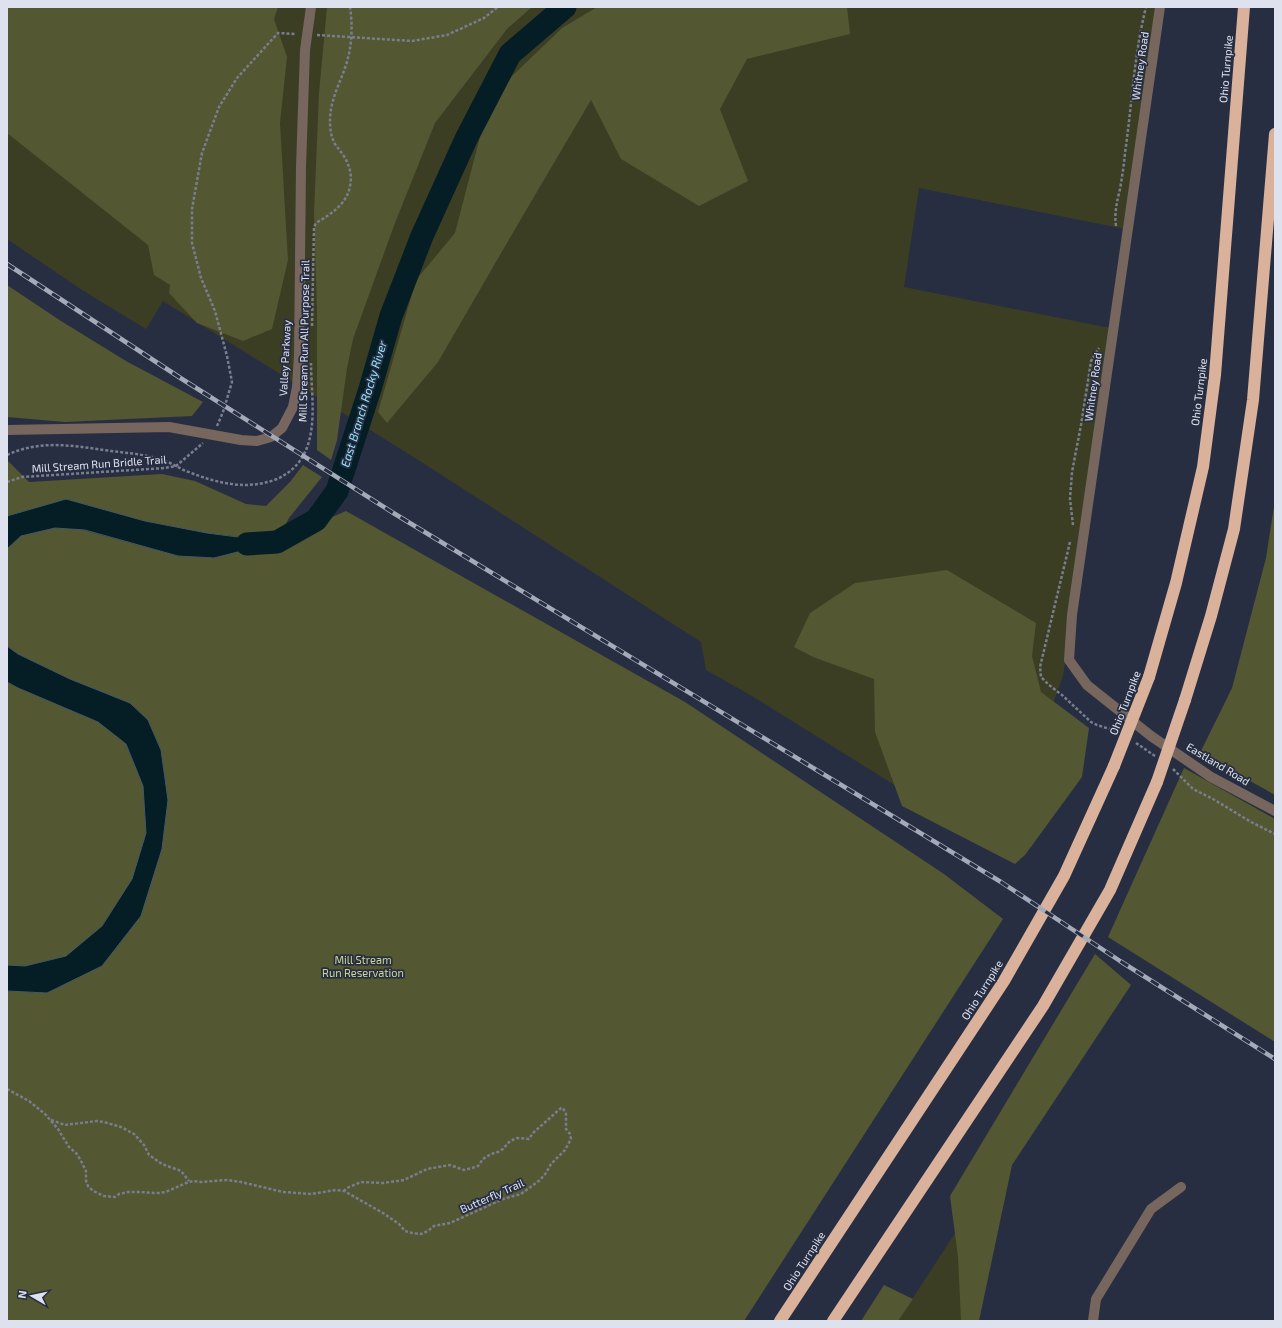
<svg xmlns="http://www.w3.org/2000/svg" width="1282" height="1328" viewBox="0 0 1282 1328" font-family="'Exo 2',sans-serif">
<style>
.green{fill:#3b3e23}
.forest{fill:#535732}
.water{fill:#051e25;stroke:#465962}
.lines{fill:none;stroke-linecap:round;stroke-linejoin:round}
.river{stroke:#051e25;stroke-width:23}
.path{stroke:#797e8f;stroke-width:2.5;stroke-dasharray:3 2;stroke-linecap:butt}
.minor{stroke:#76665d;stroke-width:10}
.highway{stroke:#dab29b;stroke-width:12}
.rail-casing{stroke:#a5aab9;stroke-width:4.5}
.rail{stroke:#282e42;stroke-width:3;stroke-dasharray:9;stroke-linecap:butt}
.highway-bridge{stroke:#dab29b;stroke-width:12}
.labels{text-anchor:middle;stroke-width:3.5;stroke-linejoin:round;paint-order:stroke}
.street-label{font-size:11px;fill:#dee2ef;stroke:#282e42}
.park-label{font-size:11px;fill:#cfd795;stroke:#282e42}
.water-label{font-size:12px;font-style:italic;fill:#92e5fc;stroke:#282e42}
</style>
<rect width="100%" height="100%" fill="#282e42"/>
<g class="green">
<path d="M7,7H1161L1130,230L919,188L904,287L1115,329L1063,676L1049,715L989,844L752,696L706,670L701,642L423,463L163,301L146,329L82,290L7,239Z"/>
<path d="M987,1184L967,1321H898Z"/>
</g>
<g class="forest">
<path d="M7,7H278L274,19L287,57L280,123L288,260L272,329L243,341L197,323L169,293L170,285L154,275L148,245L7,133Z"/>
<path d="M327,7H532L507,29L435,123L395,223L353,339L347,368L337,440L331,460L317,450V310L314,213L319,93Z"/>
<path d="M597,7H847L850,34L747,59L720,109L748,181L699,206L621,159L591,100L518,224L438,362L387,423L378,412L416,280L455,233L483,125L506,82L562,28Z"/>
<path d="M7,285L61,321L126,361L203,402L192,416L65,422L7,417Z"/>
<path d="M7,460L29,482L162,474L195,481L246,504L266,506L290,482L303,465L322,477L289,518L277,541L346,511L685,702L944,874L1003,919L744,1321H7V991L47,993L102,966L141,916L161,750L148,720L130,703L70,679L18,654L7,646V549L21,536L55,528L79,529L178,556L214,558L275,541L207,533L145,521L66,499L7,516Z"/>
<path d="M1275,500V795L1200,753L1232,688L1266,558Z"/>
<path d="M947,570L1036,623L1032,656L1041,692L1089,728L1082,777L1025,855L1015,864L902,806L875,732L874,679L813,657L794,647L810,613L855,583Z"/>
<path d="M7,682L18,688L98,722L126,744L143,786L146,833L132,879L102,926L66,956L25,966L7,965Z"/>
<path d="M1184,768L1275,819V1042L1108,937Z"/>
<path d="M1095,954L1131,985L1012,1165L979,1321H961L958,1257L950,1196Z"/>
<path d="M884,1285L913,1299L898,1321H861Z"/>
</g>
<g class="water">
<path d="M66,499L145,521L207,533L277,542L214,558L178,556L85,530L55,528L21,536L7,549V516Z"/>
<path d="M7,646L18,654L70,679L130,703L148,720L161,750L168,800L162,849L141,916L102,966L47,993L7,991V965L25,966L66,956L102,926L132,879L146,833L143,786L126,744L98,722L18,688L7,682Z"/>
</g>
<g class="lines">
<path class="river" d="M247,544L277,542L316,520L337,491L370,389L391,316L422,236L466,139L510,54L565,7"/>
<g class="path">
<path d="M317,35L412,41L447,35L484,18L498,7"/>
<path d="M1116,226C1114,213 1117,202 1120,189C1122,177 1124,165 1125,153C1132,104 1134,55 1146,7"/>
<path d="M312,326L314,227L316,223C331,214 347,204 350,186C353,174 348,161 341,152C339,149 337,147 335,144C331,137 330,129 330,121C330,101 339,85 345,68C352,48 353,27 350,7"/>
<path d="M217,426L223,412L232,382L227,356L215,311L201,278L192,243V209L202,153L219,107L237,78L278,33L296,34"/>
<path d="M7,455C41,439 75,446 111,451C127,453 143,454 159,459C168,461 177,467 186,471C216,483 246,491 277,479C290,473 300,464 306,450C317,424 311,390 311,363"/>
<path d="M7,482L22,477L165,468L176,466L203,443"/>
<path d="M1073,525L1070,499L1072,472L1081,425L1090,368L1091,361L1099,348"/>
<path d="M1070,542L1040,667L1041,677L1049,685L1062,695L1091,722L1097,725L1116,731"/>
<path d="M1136,743L1155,756"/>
<path d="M1173,769L1193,789L1213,799L1251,822L1275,834"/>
<path d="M7,1089L29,1101L45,1114L58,1129L69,1147L76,1153L80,1159L86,1171V1181L88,1186L93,1191L104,1196L115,1197L119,1194L128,1192H140L154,1193H161L168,1191L186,1183L193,1181L201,1182L227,1180L241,1182L283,1192L311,1194L336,1190L344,1191L383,1213L399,1224L405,1231L412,1233L421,1234L428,1231L434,1226L450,1223L503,1199L521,1194L540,1180L546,1173L551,1164L565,1150L571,1139L570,1134L566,1129V1114L563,1108H561L533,1133L529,1139L517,1138L510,1141L503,1149L498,1152L491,1154L483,1159L478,1166L472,1168L464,1170L450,1165L444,1166L427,1169L404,1180L383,1183L361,1182L347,1188L344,1191"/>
<path d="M51,1120L65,1125L97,1121L104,1122L121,1127L134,1134L144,1145L149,1155L162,1164L181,1171L189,1181"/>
</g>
<g class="minor">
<path d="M1160,7L1072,615L1069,660L1087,685L1151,736L1211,777L1275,811"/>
<path d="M7,430L169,427L241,440L257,441L271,437L282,428L293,407L297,387L299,355L301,167L305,50L311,7"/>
<path d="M1093,1321L1096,1299L1151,1209L1181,1187"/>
</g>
<g class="highway">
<path d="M1149,677L1176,583L1203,467L1215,375L1244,7"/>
<path d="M1185,700L1211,616L1234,529L1253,400L1275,134"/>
<path d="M780,1321L1004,981L1064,876L1114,766"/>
<path d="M833,1321L1043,1006L1110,890L1157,782"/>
</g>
<g class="rail-casing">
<path id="rail" d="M7,264L182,379L395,514L1001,882L1120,961L1275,1059"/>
</g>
<use href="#rail" class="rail"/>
<g class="highway-bridge">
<path d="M1114,766L1149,677"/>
<path d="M1157,782L1185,700"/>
</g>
</g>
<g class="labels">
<g class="street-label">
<text transform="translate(1140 66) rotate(-82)" y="4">Whitney Road</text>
<text transform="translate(1226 69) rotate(-85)" y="4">Ohio Turnpike</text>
<text transform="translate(304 341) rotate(-89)" y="4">Mill Stream Run All Purpose Trail</text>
<text transform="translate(285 358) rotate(-87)" y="4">Valley Parkway</text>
<text transform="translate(1093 387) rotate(-82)" y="4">Whitney Road</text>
<text transform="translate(1199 392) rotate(-83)" y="4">Ohio Turnpike</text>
<text transform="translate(99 464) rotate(-4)" y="4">Mill Stream Run Bridle Trail</text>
<text transform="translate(1125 703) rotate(-69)" y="4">Ohio Turnpike</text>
<text transform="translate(1218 764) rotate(31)" y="4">Eastland Road</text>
<text transform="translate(982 990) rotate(-58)" y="4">Ohio Turnpike</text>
<text transform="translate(492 1196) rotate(-24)" y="4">Butterfly Trail</text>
<text transform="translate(804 1261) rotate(-57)" y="4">Ohio Turnpike</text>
</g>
<g class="park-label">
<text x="363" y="964">Mill Stream<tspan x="363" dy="13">Run Reservation</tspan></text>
</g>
<g class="water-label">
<text transform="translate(364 404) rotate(-73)" y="4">East Branch Rocky River</text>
</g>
</g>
<rect width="1282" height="1328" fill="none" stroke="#dee2ef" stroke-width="16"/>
<g transform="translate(32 1296) rotate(279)" stroke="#282e42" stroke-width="3" paint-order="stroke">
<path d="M0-3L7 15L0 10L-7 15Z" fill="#dee2ef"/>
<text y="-6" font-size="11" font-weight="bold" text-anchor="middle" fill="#dee2ef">N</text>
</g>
</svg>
